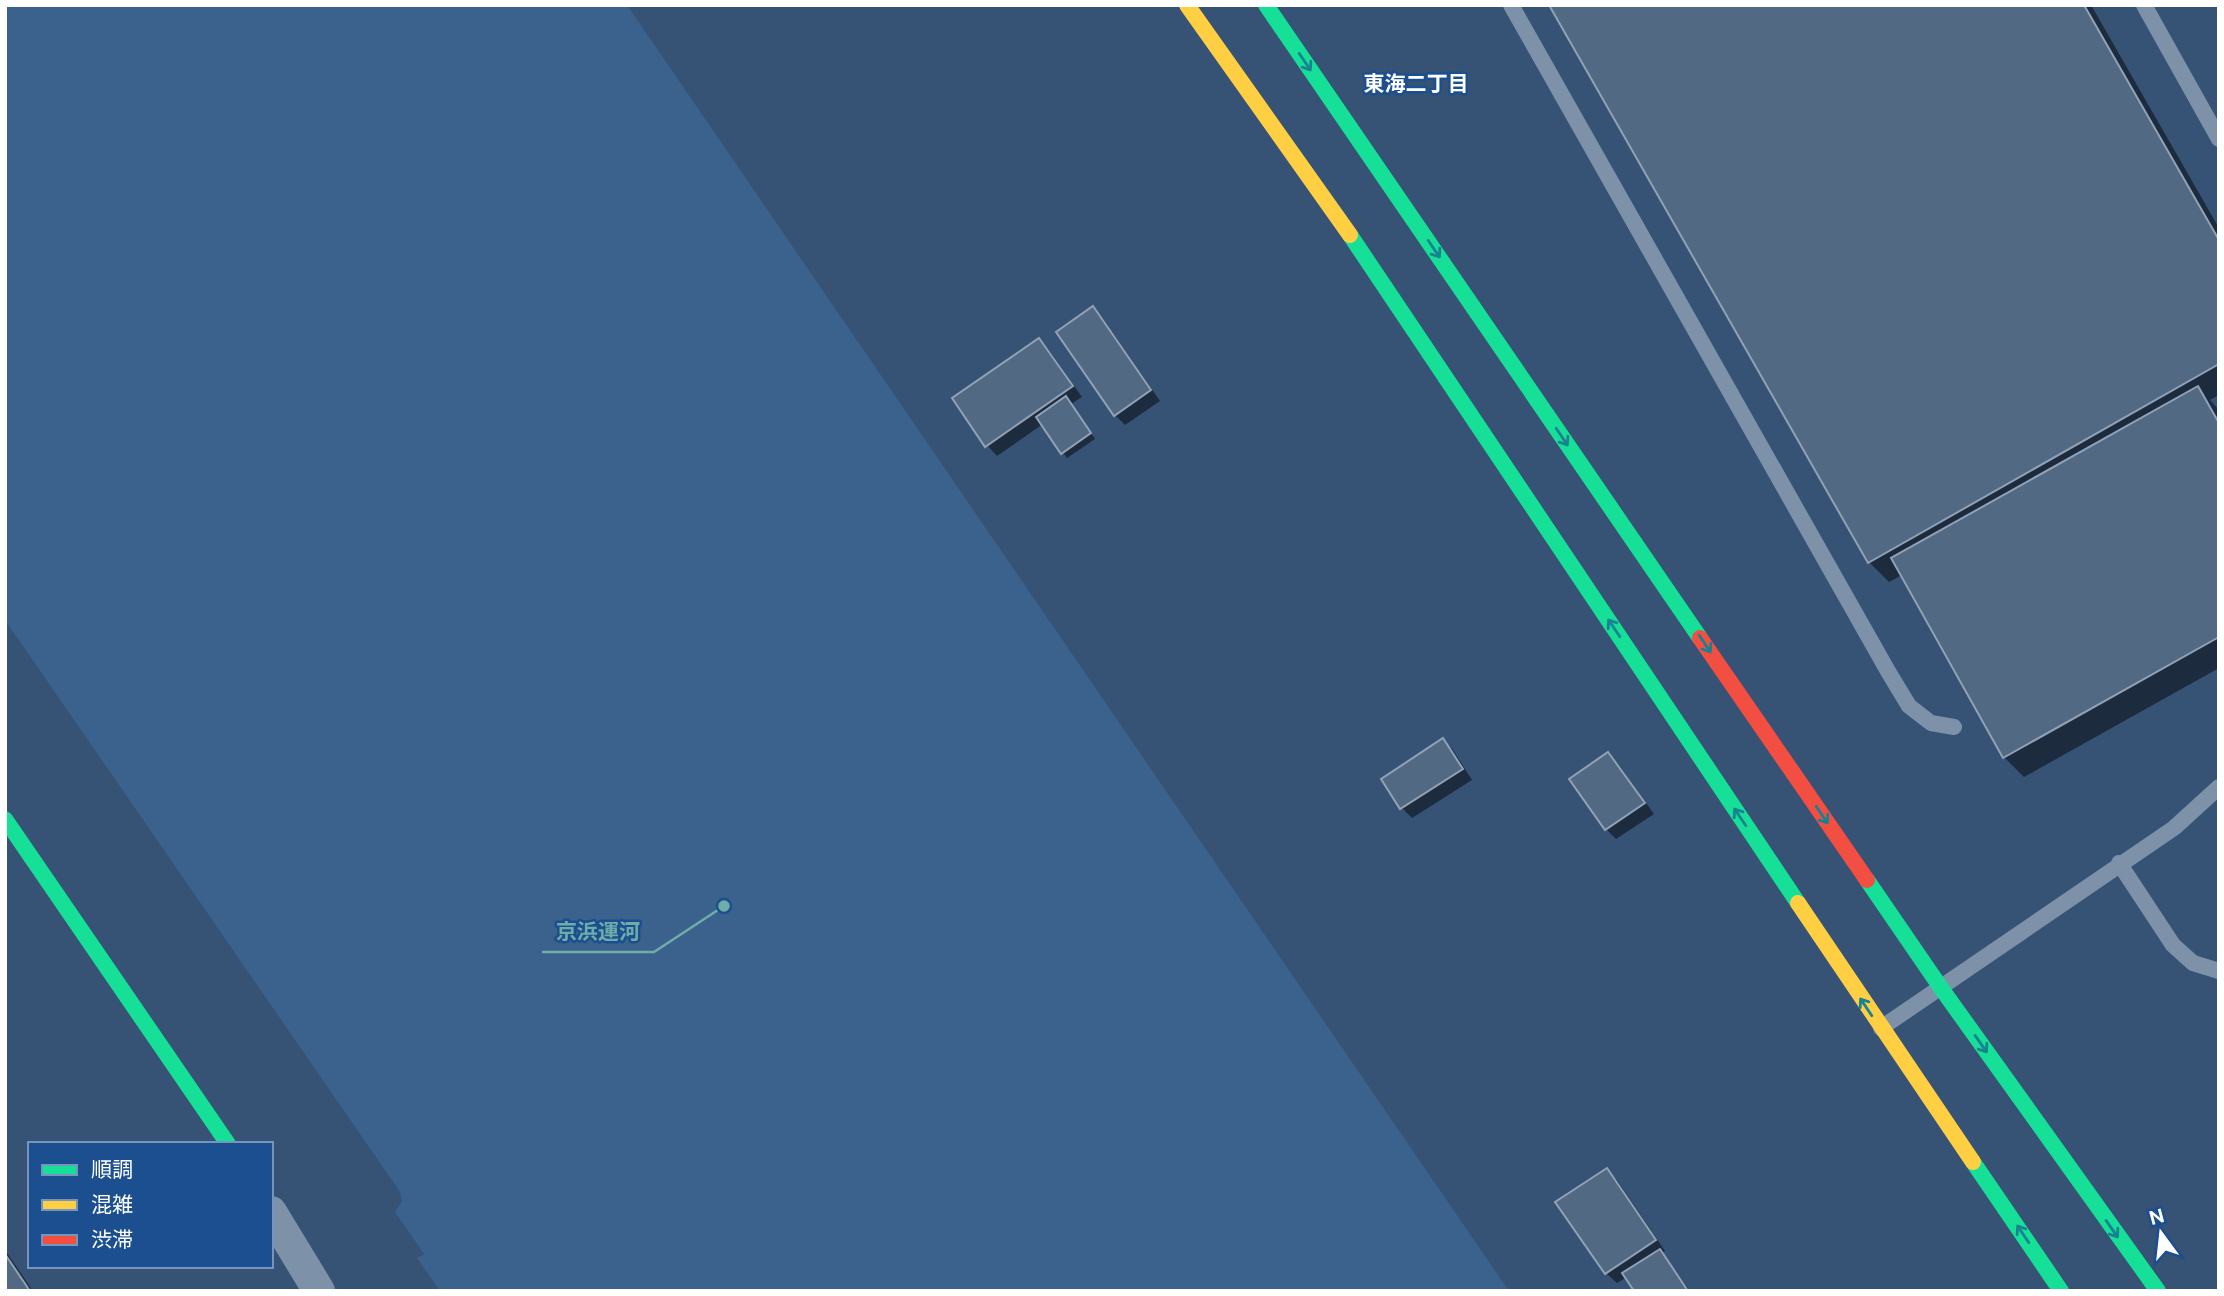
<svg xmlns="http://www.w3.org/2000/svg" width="2224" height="1296" viewBox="0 0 2224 1296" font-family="'Public Sans','Noto Sans JP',sans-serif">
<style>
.water{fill:#3b618d}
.shadow{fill:#0007}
.building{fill:#526984;stroke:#92a2b6;stroke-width:2}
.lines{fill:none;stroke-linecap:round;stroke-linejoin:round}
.lane{stroke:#7d92a8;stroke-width:16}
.street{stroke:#7d92a8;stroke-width:32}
.fast{stroke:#16e098;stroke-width:16}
.slow{stroke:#ffcf43;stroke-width:16}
.jam{stroke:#f24e42;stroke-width:16}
.oneway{stroke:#198292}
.labels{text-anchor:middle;stroke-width:5;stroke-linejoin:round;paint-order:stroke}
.neighbourhood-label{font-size:21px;font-weight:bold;fill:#fff;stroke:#1b4f8f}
.leader{fill:none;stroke:#6fada8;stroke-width:2.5}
.callout-dot{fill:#6fada8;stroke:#1b4f8f;stroke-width:2.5}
.callout-label{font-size:21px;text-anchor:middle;font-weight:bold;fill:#6fada8;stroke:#1b4f8f;stroke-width:5;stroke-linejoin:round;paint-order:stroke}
</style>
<rect width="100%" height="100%" fill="#365274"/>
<path class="water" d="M5,5H627L1509,1291H440L417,1258L424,1254L395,1212L402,1201L400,1192L5,620Z"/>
<g class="shadow">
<path d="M1551,5H2091L2219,228V395L2210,400L2219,410V668L2024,777L2004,757L1902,575L1889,582L1869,562Z"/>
<path d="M1093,309L1103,319L1160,401L1125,425L1115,415Z"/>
<path d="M1039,340L1049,350L1082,397L1071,404L1095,439L1067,458L1043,424L997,456L987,445Z"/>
<path d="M1443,740L1453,750L1472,780L1412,818L1402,808L1383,780Z"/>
<path d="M1607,754L1618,764L1654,814L1616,839L1606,829Z"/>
<path d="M1607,1170L1617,1180L1665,1251L1662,1253L1690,1291H1636L1627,1277L1617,1283L1606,1273Z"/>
<path d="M5,1250L33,1291H5Z"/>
</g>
<g class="building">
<path d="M1549,5H2084L2219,240V364L1868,563Z"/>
<path d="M1093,306L1151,390L1114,416L1056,332Z"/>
<path d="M1039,338L1073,386L985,447L952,398Z"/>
<path d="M2198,386L2219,423V637L2003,758L1891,558Z"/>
<path d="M1066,396L1091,433L1061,454L1036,417Z"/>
<path d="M1443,738L1463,769L1400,809L1381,779Z"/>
<path d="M1608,752L1645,803L1605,830L1569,779Z"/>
<path d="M1607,1168L1656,1240L1605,1274L1555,1202Z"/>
<path d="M1660,1249L1688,1291H1634L1622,1273Z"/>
<path d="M5,1254L30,1291H5Z"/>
</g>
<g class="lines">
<g class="lane">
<path d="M1511,5L1889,673L1909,706L1931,723L1954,727"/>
<path d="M2144,5L2219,139"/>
<path d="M2119,863L2173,945L2193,963L2219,971"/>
<path d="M1881,1028L2174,828L2219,787"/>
</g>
<path class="street" d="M271,1212L319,1291"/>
<g class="fast">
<path d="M1266,5L1700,638"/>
<path d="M1350,235L1798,903"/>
<path d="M5,819L228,1144"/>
<path d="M1867,880L1941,988L2158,1291"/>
<path d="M1973,1162L2061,1291"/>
</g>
<g class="slow">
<path d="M1187,5L1350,235"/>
<path d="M1798,903L1973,1162"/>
</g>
<path class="jam" d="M1700,638L1867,880"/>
</g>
<defs><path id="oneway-shaft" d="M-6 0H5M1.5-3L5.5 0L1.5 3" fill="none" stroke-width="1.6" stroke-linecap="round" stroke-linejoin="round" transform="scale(1.75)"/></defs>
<g class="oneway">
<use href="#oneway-shaft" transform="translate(1305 62) rotate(56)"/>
<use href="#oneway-shaft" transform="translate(1434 249) rotate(56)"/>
<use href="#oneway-shaft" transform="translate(1562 437) rotate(56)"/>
<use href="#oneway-shaft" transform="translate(1614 628) rotate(-124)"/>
<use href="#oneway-shaft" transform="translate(1705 644) rotate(56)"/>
<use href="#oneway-shaft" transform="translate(1822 815) rotate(56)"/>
<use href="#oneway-shaft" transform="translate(1740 817) rotate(-124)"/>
<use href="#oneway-shaft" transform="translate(1866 1007) rotate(-124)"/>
<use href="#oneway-shaft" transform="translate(1981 1044) rotate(55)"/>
<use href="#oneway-shaft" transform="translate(2112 1229) rotate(55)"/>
<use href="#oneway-shaft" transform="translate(2023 1234) rotate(-124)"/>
</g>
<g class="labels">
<g class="neighbourhood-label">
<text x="1416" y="91">東海二丁目</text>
</g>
</g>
<path class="leader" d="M724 906L654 952H542"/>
<circle class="callout-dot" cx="724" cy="906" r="7"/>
<g class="callout-label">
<text x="598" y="939">京浜運河</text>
</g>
<rect width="2224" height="1296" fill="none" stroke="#ffffff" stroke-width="14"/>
<rect x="28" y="1142" width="245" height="126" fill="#1b4f8f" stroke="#7695bc" stroke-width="2"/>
<rect x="42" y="1165" width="35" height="10" fill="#16e098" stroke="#7695bc" stroke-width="2"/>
<text x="91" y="1177" font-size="21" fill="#ffffff">順調</text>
<rect x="42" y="1200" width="35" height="10" fill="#ffcf43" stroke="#7695bc" stroke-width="2"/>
<text x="91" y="1212" font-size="21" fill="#ffffff">混雑</text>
<rect x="42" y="1235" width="35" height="10" fill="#f24e42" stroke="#7695bc" stroke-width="2"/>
<text x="91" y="1247" font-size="21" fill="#ffffff">渋滞</text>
<g transform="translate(2161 1233) rotate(345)" stroke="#1b4f8f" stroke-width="5" paint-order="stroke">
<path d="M0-5L12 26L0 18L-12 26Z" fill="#ffffff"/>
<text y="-10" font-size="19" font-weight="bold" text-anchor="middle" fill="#ffffff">N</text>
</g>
</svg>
